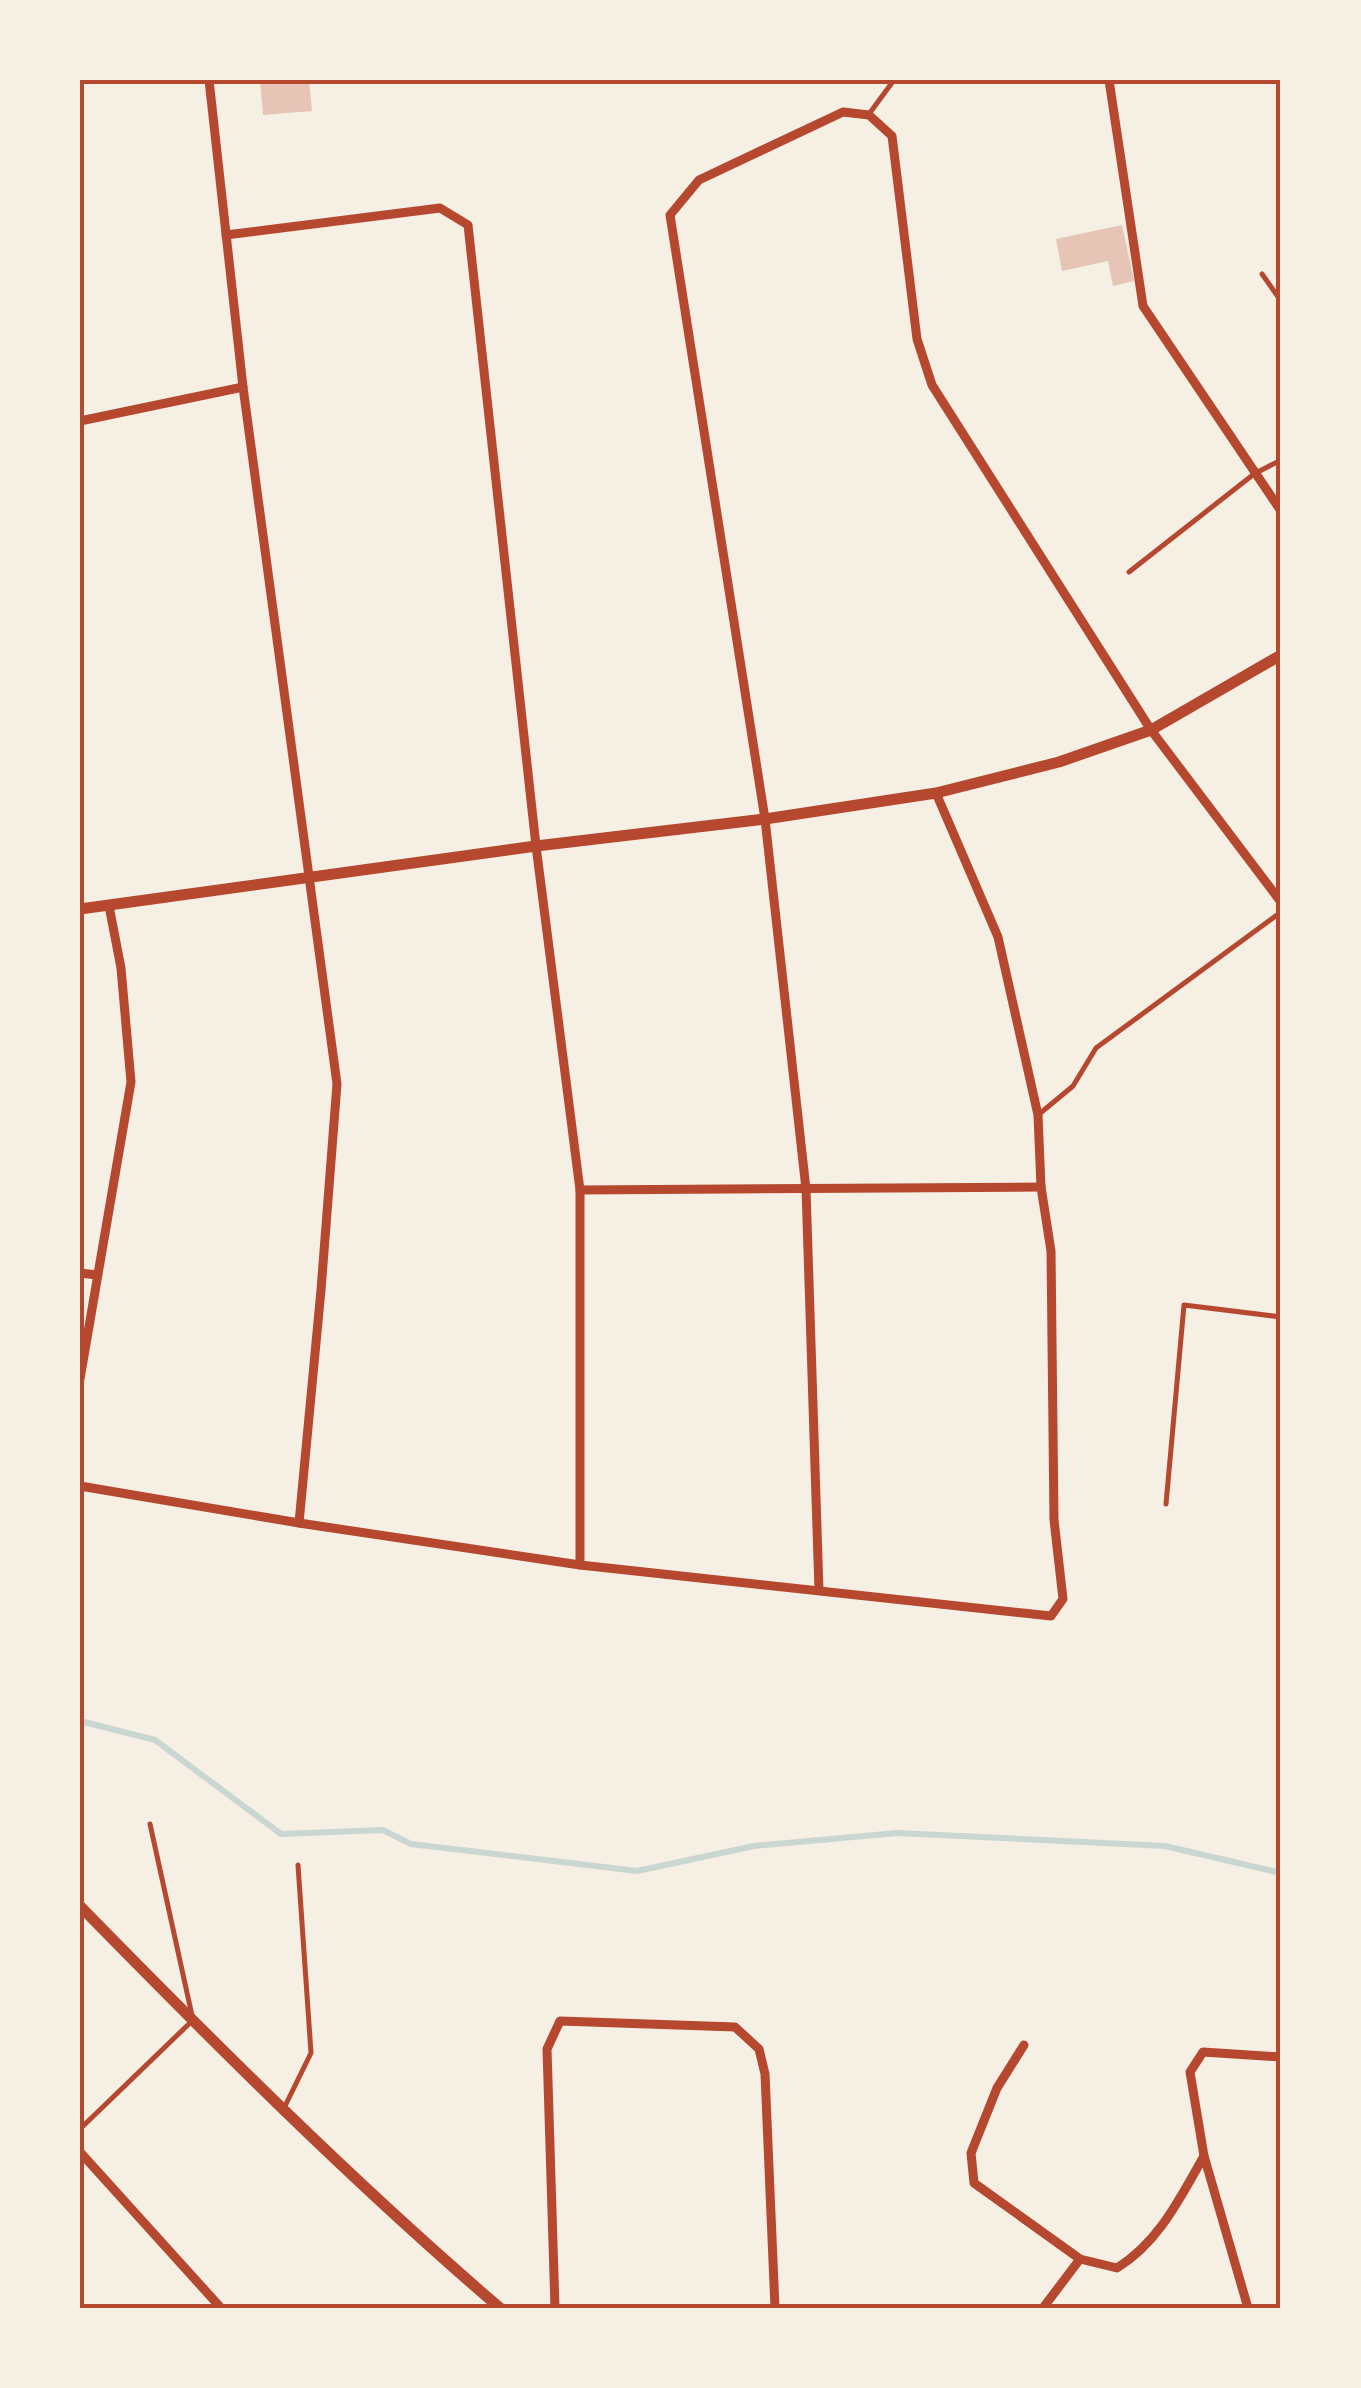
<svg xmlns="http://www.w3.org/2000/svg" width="1361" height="2388" viewBox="0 0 1361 2388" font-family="'Sofia Sans Condensed',sans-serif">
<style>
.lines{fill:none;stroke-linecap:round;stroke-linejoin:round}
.stream{stroke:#c9d6d2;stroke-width:6}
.building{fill:#e6c5b7}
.service{stroke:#b5482f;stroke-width:5}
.minor{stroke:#b5482f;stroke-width:9}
.tertiary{stroke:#b5482f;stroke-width:11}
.neatline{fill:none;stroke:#b5482f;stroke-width:4}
</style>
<rect width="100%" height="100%" fill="#f6efe4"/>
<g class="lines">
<path class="stream" d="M80,1721L155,1740L281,1834L383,1830L411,1844L637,1871L754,1846L897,1833L1165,1846L1281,1873"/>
</g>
<g class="building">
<path d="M260,80H309L312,111L263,115Z"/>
<path d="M1122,225L1134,281L1113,286L1108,261L1062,271L1056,239Z"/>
</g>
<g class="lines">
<g class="service">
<path d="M869,114L894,80"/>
<path d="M1262,274L1281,301"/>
<path d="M1129,572L1254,474L1281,460"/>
<path d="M1038,1115L1073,1086L1096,1048L1281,912"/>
<path d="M1166,1504L1184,1305L1281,1317"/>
<path d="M284,2108L311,2053L298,1865"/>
<path d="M80,2129L193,2020L150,1824"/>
</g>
<g class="minor">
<path d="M209,80L243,387L337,1084L321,1290L299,1523"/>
<path d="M1109,80L1143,306L1281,511"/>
<path d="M226,235L440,208L468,225L536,846L580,1190V1565"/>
<path d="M80,421L243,387"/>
<path d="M580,1190L1041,1187"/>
<path d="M80,1273L97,1275"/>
<path d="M80,1379L131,1082L121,968L109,906"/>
<path d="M80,1486L299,1523L580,1565L1051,1616L1063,1599L1054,1520L1051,1251L1041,1187L1038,1115L998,937L936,793"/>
<path d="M819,1590L806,1189L765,819L670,215L699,180L843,112L869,115L892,136L917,339L932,385L1151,730L1281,902"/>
<path d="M1024,2045L997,2088L971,2153L974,2183L1080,2259L1117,2268C1159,2242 1180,2198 1204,2156"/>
<path d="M80,2152L221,2308"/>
<path d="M555,2308L547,2049L560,2021L735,2027L759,2049L765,2074L775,2308"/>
<path d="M1043,2308L1080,2259"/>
<path d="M1248,2308L1204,2156L1190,2072L1203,2052L1281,2057"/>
</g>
<g class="tertiary">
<path d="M80,909L536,846L765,819L936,793L1059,762L1151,730L1281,655"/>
<path d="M80,1906C215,2044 353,2182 500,2308"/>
</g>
</g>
<rect width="1361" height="2388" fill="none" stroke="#f6efe4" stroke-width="165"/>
<rect x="82" y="82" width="1196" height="2224" class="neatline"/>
</svg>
